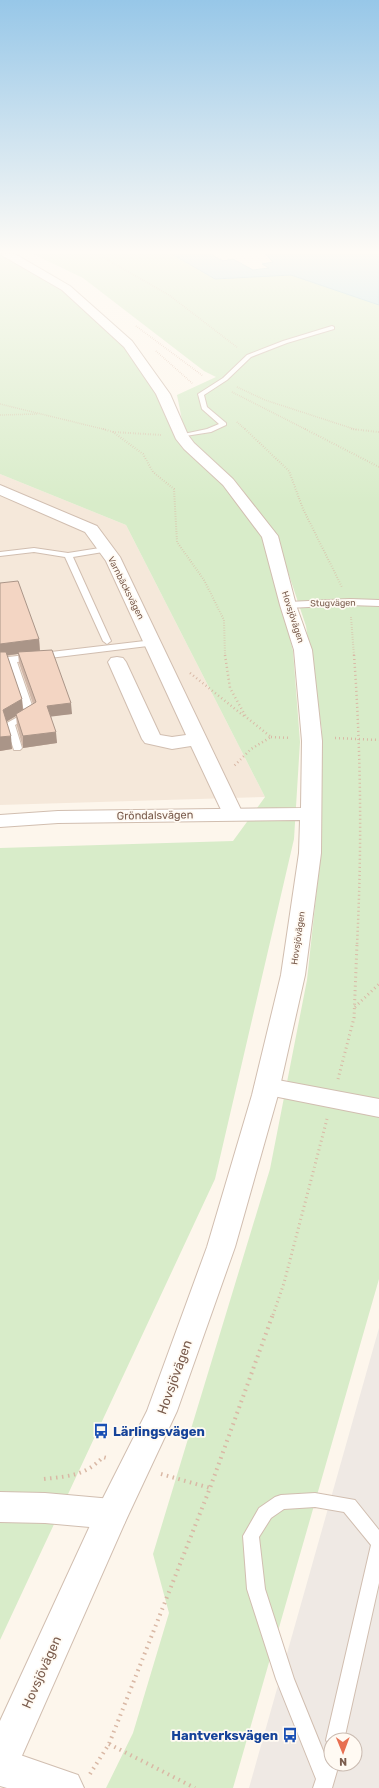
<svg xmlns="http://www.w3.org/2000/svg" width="379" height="1788" viewBox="0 0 379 1788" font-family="Rubik,sans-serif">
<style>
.residential{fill:#f5e8da}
.industrial{fill:#efe9e4;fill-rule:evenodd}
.green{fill:#d8ecc9}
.water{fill:#bfe3e8;stroke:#a5d3da}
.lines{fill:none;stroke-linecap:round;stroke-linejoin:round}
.service-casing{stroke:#d1beb0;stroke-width:2}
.minor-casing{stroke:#d1beb0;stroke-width:2}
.tertiary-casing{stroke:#d1beb0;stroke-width:2}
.path-far4{stroke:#d9b8a5;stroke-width:1.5;stroke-dasharray:0.5 1.5;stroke-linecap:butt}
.path-far3{stroke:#d9b8a5;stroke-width:2;stroke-dasharray:0.5 2;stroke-linecap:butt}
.path-far2{stroke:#d9b8a5;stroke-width:2.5;stroke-dasharray:1 3;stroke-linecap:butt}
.path-far1{stroke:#d9b8a5;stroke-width:3;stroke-dasharray:1 3.5;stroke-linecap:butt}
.path{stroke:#d9b8a5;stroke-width:4;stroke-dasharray:1.5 4.5;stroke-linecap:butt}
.service{fill:#fff;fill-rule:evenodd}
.minor{fill:#fff;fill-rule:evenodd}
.tertiary{fill:#fff;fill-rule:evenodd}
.wall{fill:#d1b7a8;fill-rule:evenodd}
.shaded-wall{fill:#aa9588}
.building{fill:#f3d5c3;stroke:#aa9588}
.labels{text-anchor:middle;stroke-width:3.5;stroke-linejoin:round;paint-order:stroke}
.far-street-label{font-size:9px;fill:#7a5c4d;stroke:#fffaf3}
.street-label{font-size:11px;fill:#7a5c4d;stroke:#fffaf3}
.near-street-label{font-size:13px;fill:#7a5c4d;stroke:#fffaf3}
.near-transit-label{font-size:13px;font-weight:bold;fill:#164399;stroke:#fffaf3;text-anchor:start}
</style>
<rect width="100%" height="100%" fill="#fdf6ec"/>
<path class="residential" d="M0,474L126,525L265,797L0,805Z"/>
<path class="industrial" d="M379,1328V1788H249ZM331,1740H355V1764H331Z"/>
<g class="green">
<path d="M0,254H7L15,258L66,288L124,345L158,393L177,431L222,483L267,540L293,651L300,742L294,839L215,1179L0,1640V848L233,841L265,797L126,525L0,474Z"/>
<path d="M33,254H172L215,279L291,275L379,305V1279L233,1788H106L133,1733L169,1613L153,1554L270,1169L307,980L322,841V731L306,626L278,542L241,488L192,445L185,435L177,395L216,377L204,371L83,278Z"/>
</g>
<path class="water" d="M172,254H210L223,261L233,259L253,270L269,268L262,264L273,262L265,254H379V305L291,275L215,279Z"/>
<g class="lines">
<g class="service-casing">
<g id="service">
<path d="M332,326L334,327V329L287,343L251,357L227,380L204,395L207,407L226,423V425L211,432L179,437V435L207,429L219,424L202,409L198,394L223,378L247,355L283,341Z"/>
<path d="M106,547L110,549L109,551L73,557L111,641L107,644L103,641L65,557L34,552L0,556V552L34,548L68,553Z"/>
<path d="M350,599L379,600V606L350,605L288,608L284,605L288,602Z"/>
<path d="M153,640L157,643L156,645L17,662L35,714L15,725L22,748L20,750H14L5,724L25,713L8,663L0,664V658Z"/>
<path d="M315,1493L355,1500L379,1530V1583L344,1740H331V1748L329,1746L326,1740L371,1545L344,1512L315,1507L284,1509L271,1518L259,1537L265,1589L294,1679L324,1753L331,1750V1764H339L332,1788H313L316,1779L276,1679L247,1589L243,1536L259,1508L275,1497L281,1495Z"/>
</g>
</g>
<g class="minor-casing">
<g id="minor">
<path d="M0,485L97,526L120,557L243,814L240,818L233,820L226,818L223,814L191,746L172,749L145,743L142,739L108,662L111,658L117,657L123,658L126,662L160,735L172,737L186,735L106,561L85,532L0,495Z"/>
<path d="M267,1078L379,1099V1117L258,1093L254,1087L258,1081Z"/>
<path d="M0,1492L45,1493L112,1499L124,1504L128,1514L124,1524L112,1529L45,1523L0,1522Z"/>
<path d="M0,1748L78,1775L84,1788H7L0,1786Z"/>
</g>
</g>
<g class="tertiary-casing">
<path id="tertiary" d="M2,254H15L70,286L132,341L170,394L188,435L194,443L233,479L278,536L296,605L312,650L322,741L321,853L305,975L278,1095L235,1247L177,1411L126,1520L13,1776L0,1782V1721L100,1504L147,1411L207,1247L252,1095L281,975L299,853L300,820L58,823L0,827V815L58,811L301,808L302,741L294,650L280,605L262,537L223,485L184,449L176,439L156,394L124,347L62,290L3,256Z"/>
</g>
<g class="path-far4">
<path d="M97,254L169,295L238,348"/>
<path d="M204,255L214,254"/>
<path d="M136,326L203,376"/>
<path d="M156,351L193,384"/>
<path d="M237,387L265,400L357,430"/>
<path d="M232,392L307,430"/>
<path d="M0,404L107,430"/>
<path d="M0,415L38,414"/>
<path d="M237,422L246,430"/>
</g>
<g class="path-far3">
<path d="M103,429L113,432L143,454L153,472L174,489L177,542L204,580L224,620L225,656"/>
<path d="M245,429L289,471L303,509L342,587"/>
<path d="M305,429L379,467"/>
<path d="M351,429L379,432"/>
<path d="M113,432L162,435"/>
<path d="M351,617L354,656"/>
</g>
<g class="path-far2">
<path d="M225,655L230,688L246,717L271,737L251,749L234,766"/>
<path d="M354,655C361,751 362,848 357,945"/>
<path d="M190,673L244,716"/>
<path d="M271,737L291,738"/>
<path d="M335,738L379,740"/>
</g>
<g class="path-far1">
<path d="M355,1007L379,984"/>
<path d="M338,1079L354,1018L357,944"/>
<path d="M273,1315L284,1283L327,1119"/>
</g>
<g class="path">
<path d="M161,1474L210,1488"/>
<path d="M44,1479C69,1476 85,1476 103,1457L110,1459"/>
<path d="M109,1744L195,1788"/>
<path d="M90,1774L109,1744L210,1488L273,1314"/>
</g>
<use href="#service" class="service"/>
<use href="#minor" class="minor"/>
<use href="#tertiary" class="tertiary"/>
</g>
<path class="wall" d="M0,583L39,639L40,651L72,714L51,716L57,743L23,748L17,726L16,716L6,722L12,749L0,751ZM18,654L19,663L33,704L23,710L22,699L7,656Z"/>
<g class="shaded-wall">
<path d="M39,639L40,652H18V654L0,656V644Z"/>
<path d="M22,699L23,712L16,714V716L4,723L3,710Z"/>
<path d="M71,703L72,714L48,717L47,706Z"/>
<path d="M56,732L57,743L23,748V736Z"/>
<path d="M11,736L12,749L0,751V737Z"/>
</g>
<g class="building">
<path d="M18,581L39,639L0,644V583Z"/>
<path d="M52,650L71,703L47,706L56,732L23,736L16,714L36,702L18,652Z"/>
<path d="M0,652H6L22,699L3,710L11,736L0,737Z"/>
</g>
<linearGradient id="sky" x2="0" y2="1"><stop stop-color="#97c7e8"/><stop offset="0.5" stop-color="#fefbf6"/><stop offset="1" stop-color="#fefbf6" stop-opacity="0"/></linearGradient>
<rect width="379" height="504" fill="url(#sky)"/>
<defs>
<g id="bus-bare" transform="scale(1.2)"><path d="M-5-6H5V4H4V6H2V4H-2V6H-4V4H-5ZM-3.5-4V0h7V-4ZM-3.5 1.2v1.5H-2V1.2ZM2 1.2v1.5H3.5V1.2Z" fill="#1a4fb4" stroke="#fffaf3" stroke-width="2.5" paint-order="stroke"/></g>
</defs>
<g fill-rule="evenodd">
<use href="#bus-bare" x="101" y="1431"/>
<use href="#bus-bare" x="290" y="1735"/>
</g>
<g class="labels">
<g class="far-street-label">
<text transform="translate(126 588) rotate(63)" y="3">Varnbäcksvägen</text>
<text transform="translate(333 603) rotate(-1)" y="3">Stugvägen</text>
<text transform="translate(293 617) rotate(72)" y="3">Hovsjövägen</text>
<text transform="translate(298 938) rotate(-82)" y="3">Hovsjövägen</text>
</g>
<g class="street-label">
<text transform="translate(155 815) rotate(-1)" y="4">Gröndalsvägen</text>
</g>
<g class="near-street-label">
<text transform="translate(174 1377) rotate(-70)" y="5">Hovsjövägen</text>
<text transform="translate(41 1672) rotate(-66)" y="5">Hovsjövägen</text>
</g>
<g class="near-transit-label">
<text x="113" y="1436">Lärlingsvägen</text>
<text x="278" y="1740" text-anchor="end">Hantverksvägen</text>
</g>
</g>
<g transform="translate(343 1752) rotate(179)"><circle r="19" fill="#fffaf3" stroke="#cabbb1"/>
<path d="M0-3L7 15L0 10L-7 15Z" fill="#e76f51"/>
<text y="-6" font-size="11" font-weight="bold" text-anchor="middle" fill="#7a5c4d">N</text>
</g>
</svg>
